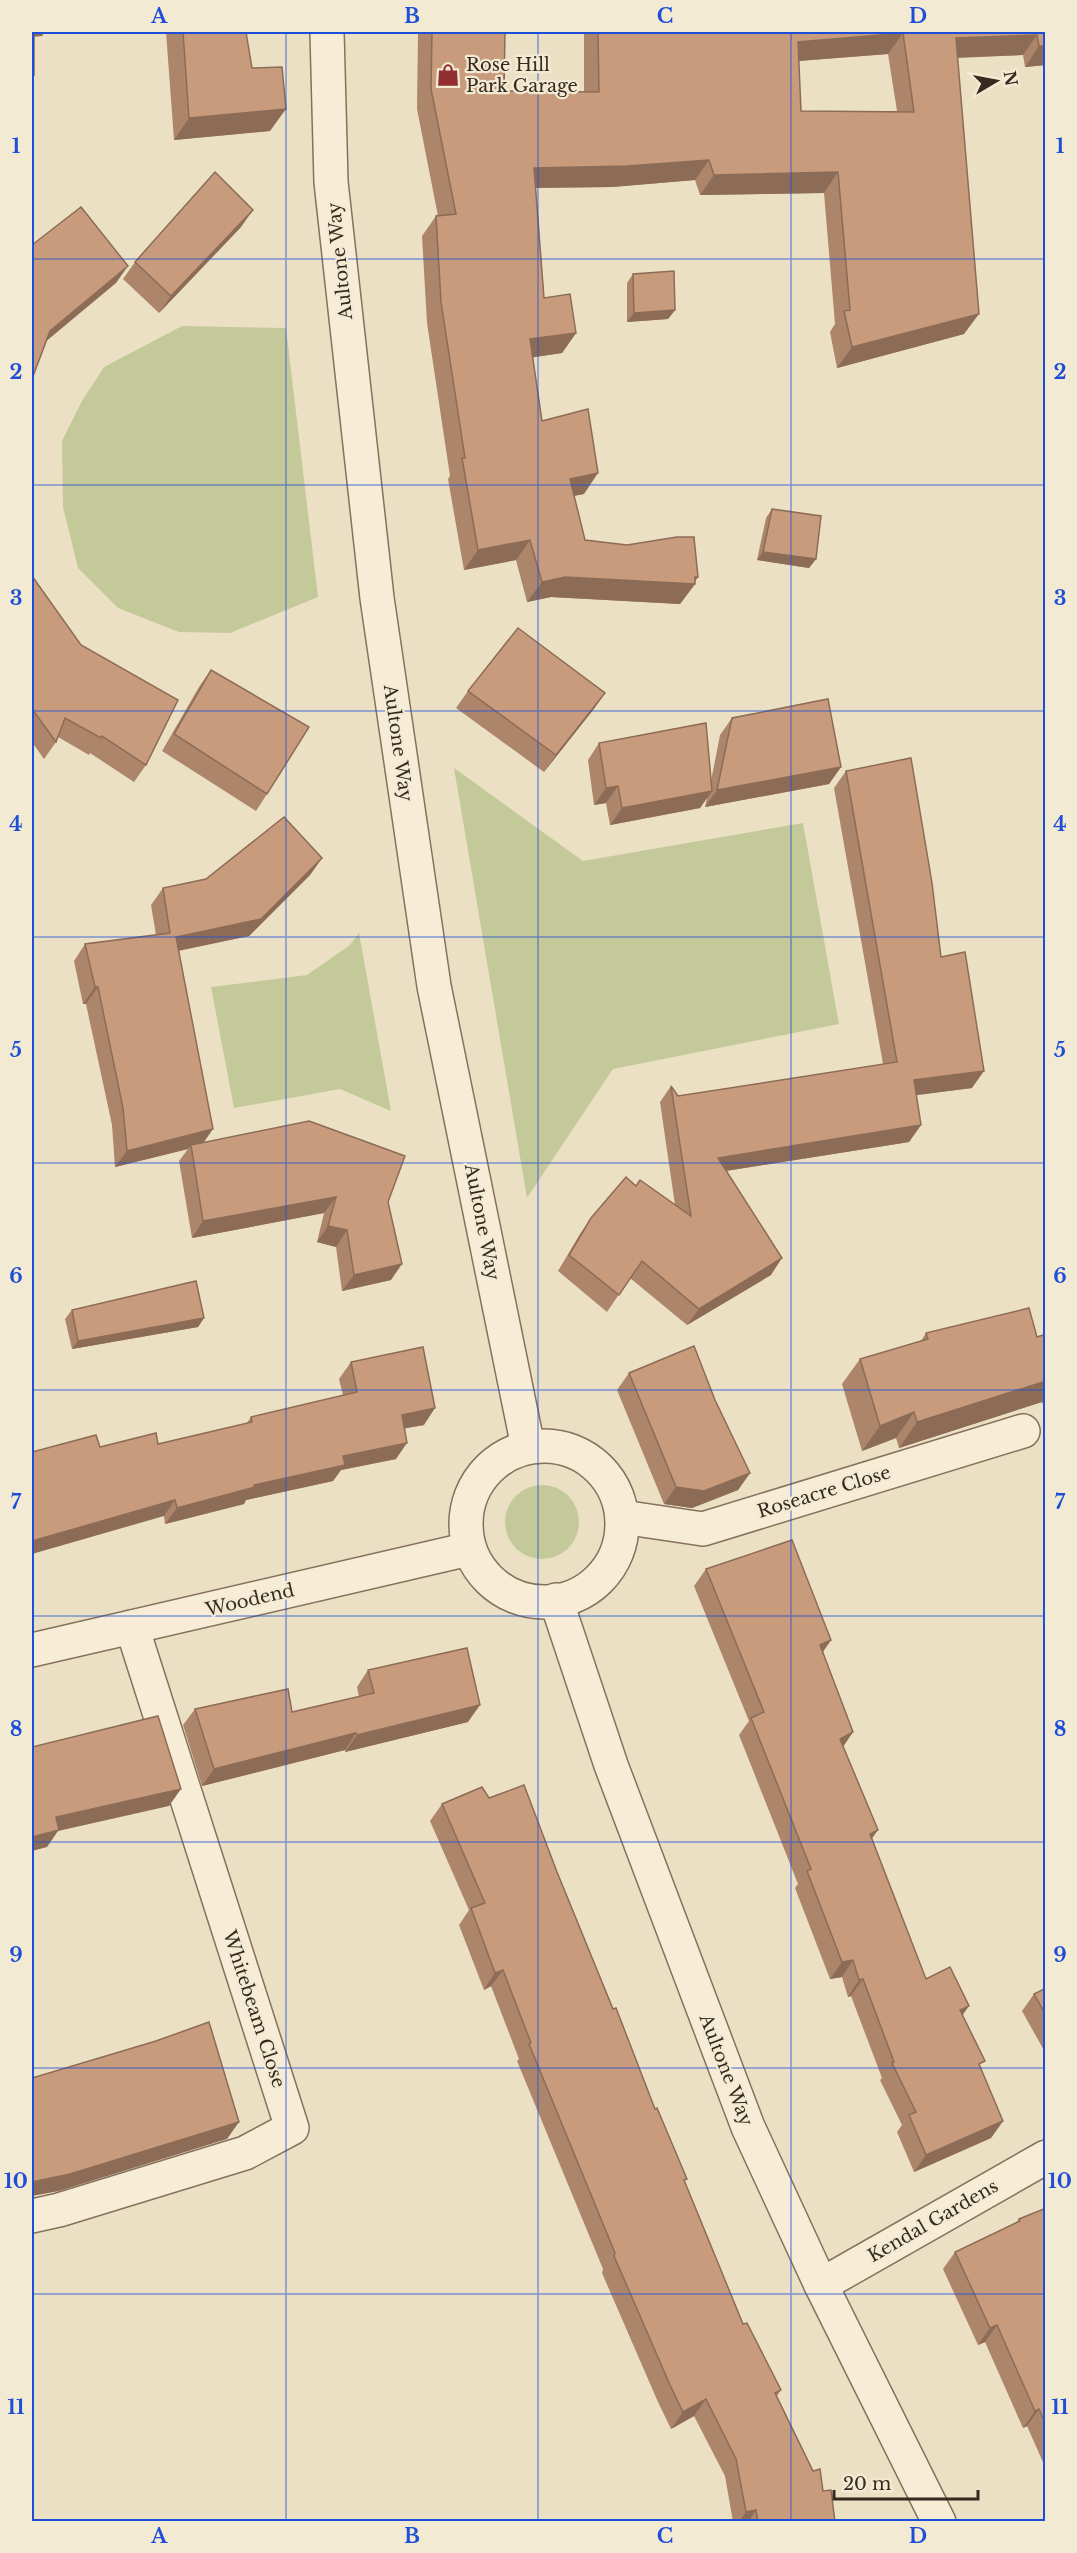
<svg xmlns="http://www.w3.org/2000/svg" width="1077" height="2553" viewBox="0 0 1077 2553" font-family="'Libre Baskerville',serif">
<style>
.green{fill:#c4c999}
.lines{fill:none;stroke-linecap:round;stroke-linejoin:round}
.minor-casing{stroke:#85715c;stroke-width:36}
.minor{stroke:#f7edd7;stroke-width:33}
.wall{fill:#ac856b;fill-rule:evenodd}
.shaded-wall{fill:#8c6c57}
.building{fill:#c89b7c;stroke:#8c6c57;stroke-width:1.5;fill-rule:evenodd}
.grid{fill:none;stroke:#1d4ed8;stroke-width:1.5;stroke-opacity:0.55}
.labels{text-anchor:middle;stroke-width:4.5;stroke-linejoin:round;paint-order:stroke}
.poi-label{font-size:18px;fill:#362a1f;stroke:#f3ead3;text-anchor:start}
.street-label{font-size:18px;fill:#362a1f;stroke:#f3ead3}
.neatline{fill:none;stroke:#1d4ed8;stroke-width:2}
.grid-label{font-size:20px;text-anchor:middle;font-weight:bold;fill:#1d4ed8}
</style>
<rect width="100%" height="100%" fill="#ece0c4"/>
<g class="green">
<path d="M182,326L286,328L318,597L230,633L179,632L118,608L78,568L63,507L62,441L82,401L104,367Z"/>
<path d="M454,768L583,861L803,823L839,1024L613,1069L527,1198Z"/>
<path d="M359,933L391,1111L340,1089L234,1108L211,987L307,975L350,945Z"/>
<circle cx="542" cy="1522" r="37"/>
</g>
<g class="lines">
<g class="minor-casing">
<g id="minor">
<path d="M327,32L331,182L377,598L434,986L528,1447"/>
<circle cx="544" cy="1524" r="78"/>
<path d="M622,1517L703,1529L1023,1431"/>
<path d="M556,1600L611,1765L748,2127L821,2285L939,2522"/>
<path d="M32,1650L469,1549"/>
<path d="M32,2216L59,2210L245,2153L292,2128L132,1627"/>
<path d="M821,2285L1046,2157"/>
</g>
</g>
<use href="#minor" class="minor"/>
</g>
<g class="wall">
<path d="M166,32H246L252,68L270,131L174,140Z"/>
<path d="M418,32H505L504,91L584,92V32H1046V65L1025,67L1023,55L958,58L964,334L837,368L830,332L835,324L824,193L700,195L695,180L612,187L536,188L544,298L576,333L562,353L533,357L542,421L584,494L574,496L585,540L698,577L695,581V584L680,604L551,597L527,602L516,560L464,570L448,479L450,476L427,323L422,236L436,216H438L417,109ZM888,54L897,111H801L799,61Z"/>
<path d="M241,227L159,313L123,279L135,262Z"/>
<path d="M633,274L675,310L668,319L627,322V283Z"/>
<path d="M772,509L816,559L809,568L757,560L766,518Z"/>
<path d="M32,576L146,765L134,782L90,753L89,755L58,737L56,742L44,759L32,742Z"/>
<path d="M211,670L267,794L256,811L162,751L199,687Z"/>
<path d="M468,691L605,693L593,710L544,772L456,708Z"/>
<path d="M732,718L841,767L829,784L705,807L707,798L700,808L610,825L606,803L594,805L588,760L599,743L711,781L720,735Z"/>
<path d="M846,771L941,957L972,1088L916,1095L921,1125L909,1142L726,1171L771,1275L687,1325L630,1278L607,1312L558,1271L580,1234L591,1218L636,1186L675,1205L660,1102L671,1086L678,1096L883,1064L834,788Z"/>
<path d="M322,858L310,875L249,936L179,950L204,1142L388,1202L391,1280L342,1291L336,1247L317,1242L324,1213L192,1238L179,1161L188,1149L115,1167L112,1125L86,1004H83L74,961L85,944L156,935L151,905L163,888Z"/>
<path d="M72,1310L204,1318L198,1327L72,1349L65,1319Z"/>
<path d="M926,1333L1037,1337L1046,1334V1413L1042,1402L899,1448L896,1438L862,1451L842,1384L860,1359L921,1341Z"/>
<path d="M351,1362L424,1425L405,1428L396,1459L341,1470L333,1481L246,1500L244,1504L165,1524L164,1516L100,1447L158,1444L247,1423L251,1417L343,1395L339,1379Z"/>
<path d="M629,1373L715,1400L750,1473L738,1490L692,1508L664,1504L617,1390Z"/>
<path d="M706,1569L831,1640L823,1652L853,1732L843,1747L871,1838L926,1979L962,2015L980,2068L1003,2121L991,2138L914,2172L897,2132L902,2125L880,2080L882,2078L851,1996L848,1997L842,1977L830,1979L795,1888L798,1884L739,1735L749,1721L694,1586Z"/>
<path d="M368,1670L468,1722L345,1752V1750L202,1786L183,1725L195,1709L292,1712L359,1697L357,1687Z"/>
<path d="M489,1798L557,1872L743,2324L781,2390L777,2396L823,2491L835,2522H733L725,2476L694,2416L671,2429L658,2402L602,2273L603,2269L517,2061L519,2059L491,1986L484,1990L459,1925L469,1910L430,1821L442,1804Z"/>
<path d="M1046,1988V2054L1022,2011L1034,1994Z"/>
<path d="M1046,2208V2469L1027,2426L1023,2428L985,2342L978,2345L943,2269L955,2252L1016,2223L1019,2219Z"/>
</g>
<g class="shaded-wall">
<path d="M32,32H45L42,36L32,37Z"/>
<path d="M903,33L888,54L784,62L798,42Z"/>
<path d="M1037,35L1023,55L942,58L956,38Z"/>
<path d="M1039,46H1046V65L1025,67Z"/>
<path d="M286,109L270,131L174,140L189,118Z"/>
<path d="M709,160L695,180L612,187L520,188L534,168Z"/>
<path d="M838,172L824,193L700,195L714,175Z"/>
<path d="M253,210L241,227L159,313L171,296Z"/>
<path d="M128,266L116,283L38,348L50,331Z"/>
<path d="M675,310L668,319L627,322L634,313Z"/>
<path d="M979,314L964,334L837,368L852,347Z"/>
<path d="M576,333L562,353L516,360L530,339Z"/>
<path d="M598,473L584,494L556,499L570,479Z"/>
<path d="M530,540L516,560L464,570L478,550Z"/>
<path d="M763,552L816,559L809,568L757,560Z"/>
<path d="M565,577H698L693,584H695L680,604L551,597L527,602L542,582Z"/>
<path d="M605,693L593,710L544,772L556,755Z"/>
<path d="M841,767L829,784L705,807L717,790Z"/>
<path d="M618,786L606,803L594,805L606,788Z"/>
<path d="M712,791L700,808L610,825L622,808Z"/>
<path d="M322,858L310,875L249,936L164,954L176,937Z"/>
<path d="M95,987H98L86,1004H83Z"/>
<path d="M984,1071L972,1088L902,1097L914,1080Z"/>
<path d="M921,1125L909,1142L706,1174L718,1158Z"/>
<path d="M213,1129L202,1145H191L188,1149L115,1167L127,1151Z"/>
<path d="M336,1197L324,1213L192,1238L203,1221Z"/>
<path d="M328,1226L347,1230L336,1247L317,1242Z"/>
<path d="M782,1258L771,1275L687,1325L699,1309Z"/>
<path d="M402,1264L391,1280L342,1291L354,1275Z"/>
<path d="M204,1318L198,1327L72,1349L78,1341Z"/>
<path d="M1046,1381V1397L1042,1402L899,1448L917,1422Z"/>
<path d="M435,1408L424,1425L391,1431L402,1415Z"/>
<path d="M914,1412L896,1438L862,1451L880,1426Z"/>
<path d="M407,1443L396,1459L341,1470L333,1481L246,1500L244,1504L165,1524L177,1508L254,1485L343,1456Z"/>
<path d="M750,1473L738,1490L692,1508L664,1504L676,1487Z"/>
<path d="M175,1500L164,1516L32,1554V1541Z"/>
<path d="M831,1640L819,1657L820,1645Z"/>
<path d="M480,1705L468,1722L345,1752L357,1735Z"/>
<path d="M853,1732L841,1749L840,1739Z"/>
<path d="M356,1733L345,1750L202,1786L214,1769Z"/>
<path d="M181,1789L169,1806L58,1831L47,1847L32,1851V1837L56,1817Z"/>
<path d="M878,1830L866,1847L870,1834Z"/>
<path d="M853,1960L842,1977L830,1979L842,1962Z"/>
<path d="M503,1970L491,1986L484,1990L495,1973Z"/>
<path d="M863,1979L851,1996L848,1997L859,1980Z"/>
<path d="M969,2006L957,2023L960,2010Z"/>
<path d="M1003,2121L991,2138L914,2172L926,2155Z"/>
<path d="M239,2122L227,2139L59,2191L32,2196V2182Z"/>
<path d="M997,2325L985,2342L978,2345L990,2328Z"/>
<path d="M706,2399L694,2416L671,2429L683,2412Z"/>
<path d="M1039,2409L1027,2426L1023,2428L1035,2411Z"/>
<path d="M756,2510L748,2522H739L746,2512Z"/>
</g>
<g class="building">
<rect x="32" y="32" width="2" height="43"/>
<path d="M183,32H246L252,68L282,67L286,109L189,118Z"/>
<path d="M432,32H505L504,91L599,92L598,32H1046V46H1039L1037,35L956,38L979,314L852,347L844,311L850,310L838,172L714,175L709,160L627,166L534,168L544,298L570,294L576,333L530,339L542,421L588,409L598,473L570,479L585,540L627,545L677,537H694L698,577H695V584L565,577L542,582L530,540L478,550L462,458H465L441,302L436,216L456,214L431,89ZM903,33L914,112L801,111L798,42Z"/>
<path d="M215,172L253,210L171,296L135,262Z"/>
<path d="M81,207L128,266L50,331L32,379V245Z"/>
<path d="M674,271L675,310L634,313L633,274Z"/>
<path d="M772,509L821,516L816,559L763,552Z"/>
<path d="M32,576L81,645L178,700L146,765L102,736L101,738L65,718L56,742L32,709Z"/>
<path d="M518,628L605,693L556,755L468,691Z"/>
<path d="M211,670L309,727L267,794L174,734Z"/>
<path d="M828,699L841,767L717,790L732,718Z"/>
<path d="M706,723L712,791L622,808L618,786L606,788L599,743Z"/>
<path d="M911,758L932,883L941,957L965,952L984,1071L914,1080L921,1125L718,1158L782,1258L699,1309L642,1261L619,1295L569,1255L591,1218L626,1177L636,1186L640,1180L691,1216L671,1086L678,1096L897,1062L846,771Z"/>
<path d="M284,817L322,858L261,919L176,937L213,1129L127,1151L123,1108L98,987H95L85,944L170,933L163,888L206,879Z"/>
<path d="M309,1121L405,1156L388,1202L402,1264L354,1275L347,1230L328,1226L336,1197L203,1221L191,1145Z"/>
<path d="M196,1281L204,1318L78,1341L72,1310Z"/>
<path d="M1029,1308L1037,1337L1046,1334V1381L917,1422L914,1412L880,1426L860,1359L928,1339L926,1333Z"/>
<path d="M694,1346L715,1400L750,1473L704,1491L676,1487L629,1373Z"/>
<path d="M423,1347L435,1408L402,1415L407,1443L343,1456L345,1465L254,1485L255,1487L177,1508L175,1500L32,1541V1452L96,1435L100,1447L156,1433L158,1444L252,1422L251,1417L357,1392L351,1362Z"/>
<path d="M792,1540L831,1640L820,1645L853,1732L840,1739L878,1830L870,1834L926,1979L950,1967L969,2006L960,2010L985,2061L979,2064L1003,2121L926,2155L909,2115L916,2112L892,2063L894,2062L863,1979L859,1980L853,1960L842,1962L807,1871L811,1869L751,1718L764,1712L706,1569Z"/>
<path d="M467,1648L480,1705L357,1735L356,1733L214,1769L195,1709L288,1689L292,1712L374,1693L368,1670Z"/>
<path d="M158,1716L181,1789L56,1817L59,1830L32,1837V1747Z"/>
<path d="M524,1785L557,1872L613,2009L616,2008L655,2109L657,2108L687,2179L684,2180L743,2324L747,2323L781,2390L775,2393L813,2471L820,2469L823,2491L831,2490L835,2522H758L756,2510L746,2512L736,2459L706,2399L683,2412L670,2385L614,2256L615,2253L529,2044L531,2043L503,1970L495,1973L471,1908L485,1903L442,1804L482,1787L489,1798Z"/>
<path d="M1046,1988V2015L1034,1994Z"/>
<path d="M209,2022L239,2122L70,2174L32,2182V2078L156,2041Z"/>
<path d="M1046,2208V2425L1039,2409L1035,2411L997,2325L990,2328L955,2252L1020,2221L1019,2219Z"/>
</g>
<path class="grid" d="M286,32V2522M538,32V2522M791,32V2522M32,259H1046M32,485H1046M32,711H1046M32,937H1046M32,1163H1046M32,1390H1046M32,1616H1046M32,1842H1046M32,2068H1046M32,2294H1046"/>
<defs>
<g id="shop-bare" transform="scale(1.8)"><path d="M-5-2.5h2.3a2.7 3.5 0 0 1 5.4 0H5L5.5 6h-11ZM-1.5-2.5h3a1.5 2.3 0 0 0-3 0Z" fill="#912f30" stroke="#f3ead3" stroke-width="2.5" paint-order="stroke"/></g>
</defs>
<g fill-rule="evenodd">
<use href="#shop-bare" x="448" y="75"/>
</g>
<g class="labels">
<g class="poi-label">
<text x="466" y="71">Rose Hill<tspan x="466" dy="21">Park Garage</tspan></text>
</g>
<g class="street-label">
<text transform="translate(340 261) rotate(-96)" y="6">Aultone Way</text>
<text transform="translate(398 743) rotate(82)" y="6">Aultone Way</text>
<text transform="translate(482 1222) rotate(79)" y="6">Aultone Way</text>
<text transform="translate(824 1492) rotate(-17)" y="6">Roseacre Close</text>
<text transform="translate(250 1600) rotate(-13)" y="6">Woodend</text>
<text transform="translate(254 2009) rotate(72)" y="6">Whitebeam Close</text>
<text transform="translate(726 2070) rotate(69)" y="6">Aultone Way</text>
<text transform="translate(933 2221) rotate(-30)" y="6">Kendal Gardens</text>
</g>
</g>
<rect width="1077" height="2553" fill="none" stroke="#f3ead3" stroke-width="66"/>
<g transform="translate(996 81) rotate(80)" stroke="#f3ead3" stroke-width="4.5" paint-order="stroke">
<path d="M0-4.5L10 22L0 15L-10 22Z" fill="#362a1f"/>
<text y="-9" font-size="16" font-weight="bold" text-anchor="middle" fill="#362a1f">N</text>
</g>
<path d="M834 2490v9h144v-9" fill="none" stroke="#362a1f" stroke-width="3"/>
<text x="843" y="2490" font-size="18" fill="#362a1f" stroke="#f3ead3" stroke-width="4.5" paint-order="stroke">20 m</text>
<rect x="33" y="33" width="1011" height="2487" class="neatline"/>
<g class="grid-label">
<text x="159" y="23">A</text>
<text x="412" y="23">B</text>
<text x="665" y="23">C</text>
<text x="918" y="23">D</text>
<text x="16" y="153">1</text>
<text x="1060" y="153">1</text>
<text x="16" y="379">2</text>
<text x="1060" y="379">2</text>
<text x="16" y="605">3</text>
<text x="1060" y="605">3</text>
<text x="16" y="831">4</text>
<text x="1060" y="831">4</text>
<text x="16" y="1057">5</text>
<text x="1060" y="1057">5</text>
<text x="16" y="1283">6</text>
<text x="1060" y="1283">6</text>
<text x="16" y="1509">7</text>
<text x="1060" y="1509">7</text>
<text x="16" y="1736">8</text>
<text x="1060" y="1736">8</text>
<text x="16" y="1962">9</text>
<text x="1060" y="1962">9</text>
<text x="16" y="2188">10</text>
<text x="1060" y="2188">10</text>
<text x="16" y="2414">11</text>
<text x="1060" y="2414">11</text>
<text x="159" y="2543">A</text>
<text x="412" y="2543">B</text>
<text x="665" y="2543">C</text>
<text x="918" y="2543">D</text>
</g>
</svg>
